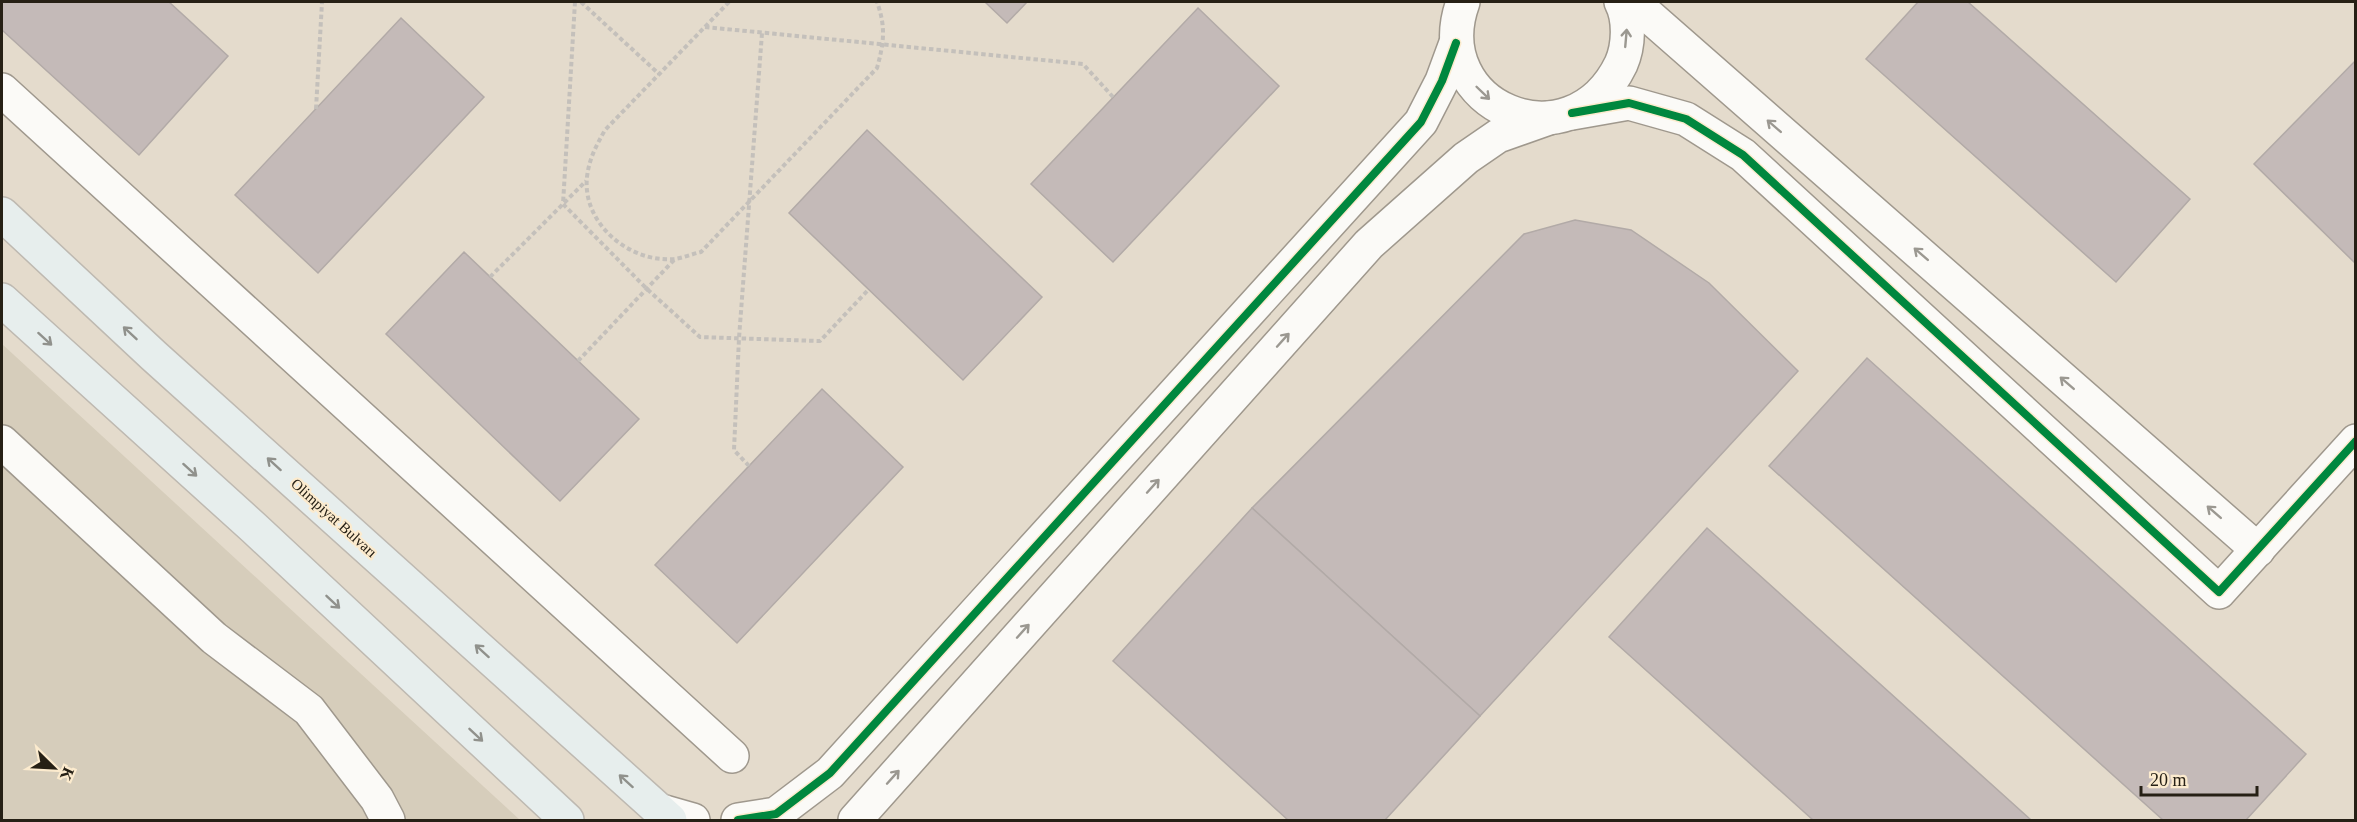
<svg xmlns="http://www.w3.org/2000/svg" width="2357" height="822" viewBox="0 0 2357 822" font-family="Georgia,serif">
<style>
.industrial{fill:#d6cdbb}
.building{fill:#c4bab8;stroke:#b2aaa7;stroke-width:1.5}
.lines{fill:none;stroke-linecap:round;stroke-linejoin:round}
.minor-casing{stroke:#9f988d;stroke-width:36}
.major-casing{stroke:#beb9b1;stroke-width:36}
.path{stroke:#c4c0bb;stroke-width:4;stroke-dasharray:4.5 3;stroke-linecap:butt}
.minor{stroke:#fbfaf7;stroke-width:33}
.major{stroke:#e7eeed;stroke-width:33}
.cycleway-casing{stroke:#fcebce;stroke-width:11}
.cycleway{stroke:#00873e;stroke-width:8}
.oneway{stroke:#9b9891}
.oneway2{stroke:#90918c}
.labels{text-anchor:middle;stroke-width:4.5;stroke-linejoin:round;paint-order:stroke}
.street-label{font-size:15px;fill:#262015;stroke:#fcebce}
</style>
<rect width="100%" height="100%" fill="#e4dbcc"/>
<path class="industrial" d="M2,344L520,820H2Z"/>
<g class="building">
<path d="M2,2H169L228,56L139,155L2,30Z"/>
<path d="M985,2H1027L1007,23Z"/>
<path d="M1918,2H1968L2190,199L2116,282L1866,59Z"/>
<path d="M1198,8L1279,86L1113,262L1031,184Z"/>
<path d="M401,18L484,97L318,273L235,195Z"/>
<path d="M2356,60V264L2254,164Z"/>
<path d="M867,130L1042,297L963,380L789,213Z"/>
<path d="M1575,220L1631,230L1709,283L1798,371L1480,716L1252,508L1524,234Z"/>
<path d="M464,252L639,419L560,501L386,334Z"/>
<path d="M1867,358L2306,754L2246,820H2163L1769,466Z"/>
<path d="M822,389L903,467L737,643L655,565Z"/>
<path d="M1252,508L1480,716L1385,820H1288L1113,661Z"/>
<path d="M1707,528L2031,820H1813L1609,637Z"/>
</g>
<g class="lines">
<g class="minor-casing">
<g id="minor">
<path d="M1463,2C1425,106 1570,169 1621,64C1629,46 1630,19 1621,2"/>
<path d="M1633,2L2258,550"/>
<path d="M2,90L732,756"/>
<path d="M1572,113L1629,103L1686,119L1743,155L2219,592L2356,441"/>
<path d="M2,442L214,638L309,710L377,799L388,820"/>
<path d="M658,810L693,820"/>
<path d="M738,820L776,814L830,773L1421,122L1442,81L1456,43"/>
<path d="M855,820L1369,244L1466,158L1498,136L1549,118"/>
</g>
</g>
<g class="major-casing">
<g id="major">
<path d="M2,214L154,356L670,820"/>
<path d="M2,300L254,528L567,820"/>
</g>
</g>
<g class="path">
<path d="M575,2L563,204L647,289L700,337L820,341L869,289"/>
<path d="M581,2L659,74"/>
<path d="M729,2L605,130C596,146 589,159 587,177C582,224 630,263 674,259C683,258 692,254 701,252L877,68C884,43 886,27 877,2"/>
<path d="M705,27L1083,64L1113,97"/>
<path d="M316,109L322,2"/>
<path d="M490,277L586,181"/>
<path d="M578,361L674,260"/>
<path d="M749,466L734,450L739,338L762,33"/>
</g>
<use href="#minor" class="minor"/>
<use href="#major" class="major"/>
<g class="cycleway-casing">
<g id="cycleway">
<path d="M1572,113L1629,103L1686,119L1743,155L2219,592L2356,441"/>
<path d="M738,820L776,814L830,773L1421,122L1442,81L1456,43"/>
</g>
</g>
<use href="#cycleway" class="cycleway"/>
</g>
<defs><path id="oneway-shaft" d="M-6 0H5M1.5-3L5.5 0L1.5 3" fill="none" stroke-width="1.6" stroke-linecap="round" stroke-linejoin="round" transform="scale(1.5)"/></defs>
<g class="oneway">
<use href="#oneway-shaft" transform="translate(1626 38) rotate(-85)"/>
<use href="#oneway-shaft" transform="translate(1483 93) rotate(44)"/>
<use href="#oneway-shaft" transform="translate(1774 126) rotate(-139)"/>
<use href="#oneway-shaft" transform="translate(1921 254) rotate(-139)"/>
<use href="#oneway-shaft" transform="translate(1283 340) rotate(-48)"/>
<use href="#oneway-shaft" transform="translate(2067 383) rotate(-139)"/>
<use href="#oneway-shaft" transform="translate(1153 486) rotate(-48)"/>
<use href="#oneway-shaft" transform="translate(2214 512) rotate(-139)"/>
<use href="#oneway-shaft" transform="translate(1023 631) rotate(-48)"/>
<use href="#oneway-shaft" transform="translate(893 777) rotate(-48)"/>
</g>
<g class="oneway2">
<use href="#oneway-shaft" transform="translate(130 333) rotate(-137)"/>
<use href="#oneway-shaft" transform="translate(45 339) rotate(42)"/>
<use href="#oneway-shaft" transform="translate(274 464) rotate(-138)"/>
<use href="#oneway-shaft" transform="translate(190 470) rotate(42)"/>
<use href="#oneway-shaft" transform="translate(333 602) rotate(43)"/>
<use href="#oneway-shaft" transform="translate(482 651) rotate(-138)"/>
<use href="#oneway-shaft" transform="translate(476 735) rotate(43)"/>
<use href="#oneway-shaft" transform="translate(626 781) rotate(-138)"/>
</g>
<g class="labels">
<g class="street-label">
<text transform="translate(334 518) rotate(42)" y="5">Olimpiyat Bulvarı</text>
</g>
</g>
<rect width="2357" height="822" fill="none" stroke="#262015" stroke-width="6"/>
<g transform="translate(54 768) rotate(114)" stroke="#fcebce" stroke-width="4.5" paint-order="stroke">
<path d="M0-4.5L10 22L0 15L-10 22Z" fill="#262015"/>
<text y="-9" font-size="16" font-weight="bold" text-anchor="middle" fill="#262015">K</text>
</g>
<path d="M2141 786v9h116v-9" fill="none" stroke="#262015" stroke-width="3"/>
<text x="2150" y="786" font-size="18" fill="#262015" stroke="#fcebce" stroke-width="4.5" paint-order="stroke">20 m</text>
</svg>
